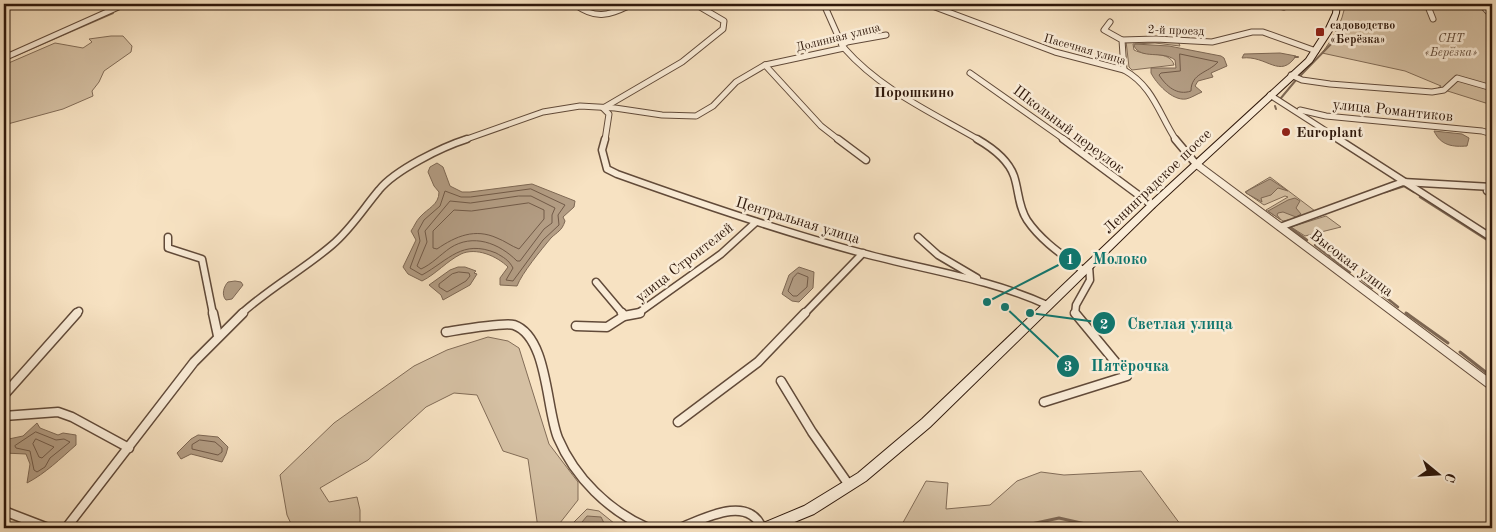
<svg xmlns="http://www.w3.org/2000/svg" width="1496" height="532" viewBox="0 0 1496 532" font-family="'Old Standard TT',serif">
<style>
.green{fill:#d5c0a3;stroke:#826c57}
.water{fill:#b39d84;stroke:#7e6854}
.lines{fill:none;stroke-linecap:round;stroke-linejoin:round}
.shore{stroke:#715a48;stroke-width:1}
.stream-far2{stroke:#7e6854;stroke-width:2}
.stream-far1{stroke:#7e6854;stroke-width:2.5}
.stream{stroke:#7e6854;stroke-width:3}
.minor-far2-casing{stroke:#614a39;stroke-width:7}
.minor-far1-casing{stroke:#614a39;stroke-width:9}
.minor-casing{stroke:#614a39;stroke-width:11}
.tertiary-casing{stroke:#614a39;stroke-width:2}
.secondary-casing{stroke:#2f180b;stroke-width:2}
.minor-far2{stroke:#faecd7;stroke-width:5}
.minor-far1{stroke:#faecd7;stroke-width:6}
.minor{stroke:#faecd7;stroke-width:8}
.tertiary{fill:#faecd7;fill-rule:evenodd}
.secondary{fill:#faecd7;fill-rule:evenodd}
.poi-dot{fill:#8f2418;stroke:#faecd7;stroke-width:2}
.labels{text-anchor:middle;stroke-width:5;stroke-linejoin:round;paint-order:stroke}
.far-poi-label{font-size:12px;font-weight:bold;fill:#2f180b;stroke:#faecd7;text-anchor:start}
.far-street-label{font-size:12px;fill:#2f180b;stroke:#faecd7}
.far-park-label{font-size:12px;font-style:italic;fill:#614a39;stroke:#faecd7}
.far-quarter-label{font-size:15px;font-weight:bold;fill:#2f180b;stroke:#faecd7}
.street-label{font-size:15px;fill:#2f180b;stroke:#faecd7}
.poi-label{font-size:15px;font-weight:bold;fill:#2f180b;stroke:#faecd7;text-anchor:start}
.leader{fill:none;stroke:#0f766e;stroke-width:2}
.callout-dot{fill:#0f766e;stroke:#faecd7;stroke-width:2}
.mark-label{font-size:15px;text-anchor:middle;font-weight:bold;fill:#fff}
.callout-label{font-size:16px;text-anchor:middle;font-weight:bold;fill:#0f766e;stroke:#faecd7;stroke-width:5;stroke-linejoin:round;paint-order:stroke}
</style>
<rect width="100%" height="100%" fill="#f7e2c2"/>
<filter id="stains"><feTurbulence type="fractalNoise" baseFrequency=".004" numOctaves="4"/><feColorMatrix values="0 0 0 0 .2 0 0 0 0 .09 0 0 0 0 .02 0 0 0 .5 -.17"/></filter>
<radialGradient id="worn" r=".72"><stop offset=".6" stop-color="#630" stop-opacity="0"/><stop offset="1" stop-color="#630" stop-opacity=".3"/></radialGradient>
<g class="green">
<path d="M1345,4H1492V105L1438,88L1441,86L1405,71L1322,53C1333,38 1343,22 1345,4Z"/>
<path d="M111,36H123L132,46L131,52L104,71L99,82L92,91L93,96L63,109L4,125V65L55,43L83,48L92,42L89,39Z"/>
<path d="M1126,41H1178L1180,46L1155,43L1133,44L1134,50C1147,57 1170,50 1174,65L1132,70L1129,67Z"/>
<path d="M1270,177L1315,211L1300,218L1283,221L1266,210L1288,197L1285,196L1264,205L1245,192Z"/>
<path d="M1326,216L1341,227L1305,236L1291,227Z"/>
<path d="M488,337L508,341L519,348L549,444L578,482V500L556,528H538L528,459L503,451L477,395L454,393L426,407L368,460L320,488L329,502L357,497L360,510V528H293L287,515L280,475L334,423L414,366L447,350Z"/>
<path d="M1141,471L1183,528H900L926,481L948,483L946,509L990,505L1017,481L1041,472L1064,475Z"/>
<path d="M587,509L599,511L620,528H568Z"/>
</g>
<g class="water">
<path d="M1135,44L1169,46L1221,56L1224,58L1227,66L1211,73L1213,77L1198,81L1195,86L1202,92C1197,94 1191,98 1186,99C1172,101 1156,83 1151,73V68H1176L1175,60C1162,50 1141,60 1134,46Z"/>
<path d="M1280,53L1296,56C1280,80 1267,55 1242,58L1244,54Z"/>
<path d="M1434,131L1462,134L1469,138L1467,146C1453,147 1441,146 1434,131Z"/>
<path d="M437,163L443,167L450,186L462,192H470L532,184L575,201L574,207L563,217L565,221C562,231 557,232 551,238C541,250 522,273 517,286L500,285V278L508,267C497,256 476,247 461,254C447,261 436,274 422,281L408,274L403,267L416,240L411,231C414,227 416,221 420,217C428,208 439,205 439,192L434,186L428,172L430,167Z"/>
<path d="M1270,179L1288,191L1278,188L1271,195L1261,198L1262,202L1246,193L1247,191Z"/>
<path d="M1295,198L1300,201L1296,208L1301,214L1296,217L1283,212L1278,213L1277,215L1281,220L1268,211L1288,200Z"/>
<path d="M458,267H465L476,271L474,273L477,274L470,285L443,300L441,295L429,285L450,270Z"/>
<path d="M799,267L814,272L813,288L799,302L792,301L782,294L789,275Z"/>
<path d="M235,281L241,282L243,285L232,299L226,300C221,295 224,286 228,282Z"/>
<path d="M37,423L40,428L58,435L63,433L76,435V445C60,459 46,473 27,483L30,464L26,454L4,453V440L23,436Z"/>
<path d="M198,435L218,437L228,447L226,454L222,462L191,454L181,459L177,453L191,439Z"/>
<path d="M587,516L601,517L606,527L609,528H577Z"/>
</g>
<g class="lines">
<g class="shore">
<path d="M1180,54L1218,62C1208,73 1191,73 1191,91C1177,96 1166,86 1159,75L1161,73L1180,71Z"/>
<path d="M531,189L565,205L558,215L559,225L543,240L513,281L506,280L513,268C509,260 503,257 496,253C462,239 449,260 422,275L410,268L420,241L418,231L424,220L440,206L445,191L461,197H470Z"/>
<path d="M519,196H531L555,208L552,215V223L544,229L520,261H517C499,243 473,233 450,248C440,255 432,264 421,269L417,266L427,242L425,231L450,201L470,203Z"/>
<path d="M529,203L544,210V219L519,249C511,246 505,241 497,238C475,228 456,236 437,249L433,248V231L454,210L471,211Z"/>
<path d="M459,272L469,273L470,276L466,281L447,292L439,287V284L452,274Z"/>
<path d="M798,273L808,277L807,287L797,296H793L788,291L793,278Z"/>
<path d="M36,432L56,440L64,439L70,442L50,458L45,467L37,472L34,470L30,451L16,448L15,446Z"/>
<path d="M36,439L54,447L42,458L39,457L33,444Z"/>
<path d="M200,440L215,442L222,448V452L218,455L192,449V445Z"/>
</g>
<g class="stream-far2">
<path d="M14,56L113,13"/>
<path d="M1295,57H1298"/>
<path d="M1300,76L1332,43"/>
<path d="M1281,98L1296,80"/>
<path d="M1275,106L1276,109"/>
</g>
<g class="stream-far1">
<path d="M1385,192L1404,186L1414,192"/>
<path d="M1420,197L1492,243"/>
<path d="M1291,228L1307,240"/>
<path d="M1315,245L1350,272"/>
<path d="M1360,278L1372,288"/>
<path d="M1383,295L1398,307"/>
<path d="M1406,313L1408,314"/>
</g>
<g class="stream">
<path d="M1406,313L1448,343"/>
<path d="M1460,352L1492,377"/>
<path d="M1013,528L1059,518L1103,528"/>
</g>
<g class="minor-far2-casing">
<g id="minor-far2">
<path d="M574,4C598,21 608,15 633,4"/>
<path d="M927,4L1055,52L1124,70C1153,86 1159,114 1176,140"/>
<path d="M1270,4L1284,7L1293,4"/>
<path d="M1427,4L1433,19"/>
<path d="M1481,4L1492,16"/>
<path d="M826,9L842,45"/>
<path d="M1110,22L1104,30L1122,40L1124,70"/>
<path d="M1122,40L1156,39L1212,42L1252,32H1263L1316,51"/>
<path d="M844,48C881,90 931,112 979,140"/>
<path d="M4,58L125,4"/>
<path d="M765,65L821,126L839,140"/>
<path d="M970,73L1065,140"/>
<path d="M1291,75L1302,80L1330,84L1432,92L1444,90L1457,78L1492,88"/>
<path d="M1270,95L1340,140"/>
<path d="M605,107L682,62L723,29L724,21L695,4"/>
<path d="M603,108L609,114L605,140"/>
<path d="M1300,110L1326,116L1482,131L1492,134"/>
<path d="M464,140L543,112L580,106L615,108L662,115L696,116L713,106L736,82L765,65L844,48L842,45L847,42L886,35"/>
</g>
</g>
<g class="minor-far1-casing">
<g id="minor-far1">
<path d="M605,139L602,150L607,169L617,174C698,203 779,231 862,253C924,270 988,278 1047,305"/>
<path d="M838,139L866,160"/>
<path d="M977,139C991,147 1008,159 1014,176C1019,191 1018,206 1027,220C1041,241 1064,256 1084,271"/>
<path d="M1063,139L1152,205"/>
<path d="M1175,139L1196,164"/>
<path d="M1338,139L1492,238"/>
<path d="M1487,191L1492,194"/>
<path d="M1280,227L1403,182L1492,187"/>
<path d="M168,237V248L202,259L213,314"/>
<path d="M918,237L938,255L977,278"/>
<path d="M596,282L623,314"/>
<path d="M76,314L79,311"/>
<path d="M241,314C269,288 303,270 332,245C351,229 363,209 379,190C395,170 442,147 467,139"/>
<path d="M637,314L721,254L756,222"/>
<path d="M804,314L863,253"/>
<path d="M1075,314L1076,305L1090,280L1089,266"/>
</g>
</g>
<g class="minor-casing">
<g id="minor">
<path d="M213,313L218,336"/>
<path d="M622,313L624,316"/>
<path d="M576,326L607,327L624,316L640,313"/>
<path d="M446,332C459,330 504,322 514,325C548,337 546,409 558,438C575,478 609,511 648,528"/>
<path d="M781,381L812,432L849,485"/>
<path d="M4,395L77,313"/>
<path d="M1044,402L1127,376L1075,313"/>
<path d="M4,416L58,412L72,417L129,448"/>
<path d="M678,422L758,362L805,313"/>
<path d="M4,511L48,528"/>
<path d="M66,528L194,362L243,313"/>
<path d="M680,528C703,519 748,494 762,528"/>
</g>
</g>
<g class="tertiary-casing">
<path id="tertiary" d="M1193,162H1199L1492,380V389L1488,388L1193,166L1192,164Z"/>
</g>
<g class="secondary-casing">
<path id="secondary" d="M1334,4H1340L1339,13L1334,28L1312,62L1155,207L930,427L866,481L814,514L780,528H760L761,524L804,506L858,473L922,419L1149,203L1306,59L1326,28L1333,13Z"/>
</g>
<use href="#minor-far2" class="minor-far2"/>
<use href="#minor-far1" class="minor-far1"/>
<use href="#minor" class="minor"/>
<use href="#tertiary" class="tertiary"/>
<use href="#secondary" class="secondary"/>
</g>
<g class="poi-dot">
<rect x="1315" y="27" width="10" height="10" rx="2.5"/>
<circle cx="1286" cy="132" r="5"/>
</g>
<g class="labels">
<g class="far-poi-label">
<text x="1330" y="29">садоводство<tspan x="1330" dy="14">«Берёзка»</tspan></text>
</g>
<g class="far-street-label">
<text transform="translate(1176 30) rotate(2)" y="4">2-й проезд</text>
<text transform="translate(838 37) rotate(-14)" y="4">Долинная улица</text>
<text transform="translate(1085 49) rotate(16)" y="4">Пасечная улица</text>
</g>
<g class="far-park-label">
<text x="1451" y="42">СНТ<tspan x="1451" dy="14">«Берёзка»</tspan></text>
</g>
<g class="far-quarter-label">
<text x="914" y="97">Порошкино</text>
</g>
<g class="street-label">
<text transform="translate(1393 110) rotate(6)" y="5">улица Романтиков</text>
<text transform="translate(1069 129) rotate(37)" y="5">Школьный переулок</text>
<text transform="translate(1157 181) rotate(-44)" y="5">Ленинградское шоссе</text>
<text transform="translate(798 220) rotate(17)" y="5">Центральная улица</text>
<text transform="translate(684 262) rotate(-38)" y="5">улица Строителей</text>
<text transform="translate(1352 263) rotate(37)" y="5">Высокая улица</text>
</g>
<g class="poi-label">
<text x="1296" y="137">Europlant</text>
</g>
</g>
<path class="leader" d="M987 302L1070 259M1030 313L1104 323M1005 307L1068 366"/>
<g class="callout-dot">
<circle cx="987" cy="302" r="5"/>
<circle cx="1030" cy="313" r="5"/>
<circle cx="1005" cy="307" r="5"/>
<circle cx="1070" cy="259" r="12"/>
<circle cx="1104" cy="323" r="12"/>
<circle cx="1068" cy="366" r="12"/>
</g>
<g class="mark-label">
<text x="1070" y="264">1</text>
<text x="1104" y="329">2</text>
<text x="1068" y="371">3</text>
</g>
<g class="callout-label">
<text x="1120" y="264">Молоко</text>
<text x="1180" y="329">Светлая улица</text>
<text x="1130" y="371">Пятёрочка</text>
</g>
<rect width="1496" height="532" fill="none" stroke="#f7e2c2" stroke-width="20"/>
<rect x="5" y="5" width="1486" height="522" fill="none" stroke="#2f180b" stroke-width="2.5"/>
<rect x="10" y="10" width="1476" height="512" fill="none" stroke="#2f180b"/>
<g transform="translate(1438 474) rotate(108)" stroke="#faecd7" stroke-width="4" paint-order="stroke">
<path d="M0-4L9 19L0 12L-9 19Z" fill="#2f180b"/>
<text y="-8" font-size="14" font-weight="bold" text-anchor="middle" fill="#2f180b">С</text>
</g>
<rect width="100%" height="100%" filter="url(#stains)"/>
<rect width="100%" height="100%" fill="url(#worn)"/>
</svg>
